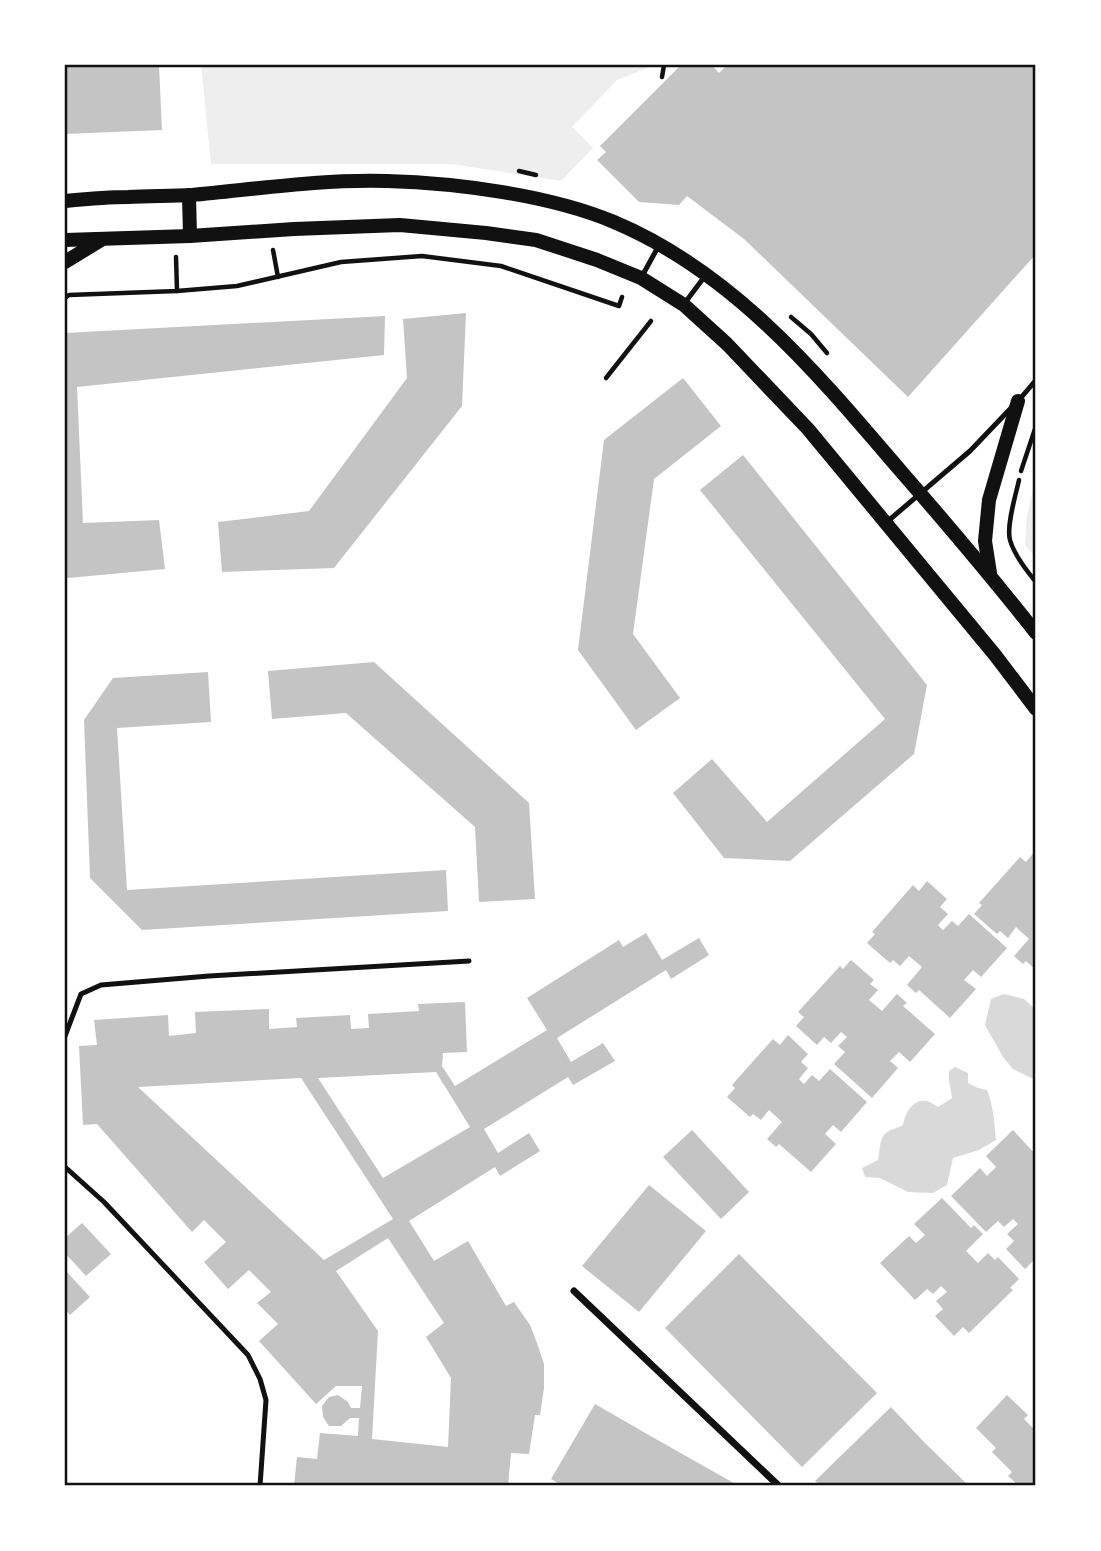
<svg xmlns="http://www.w3.org/2000/svg" width="1101" height="1551" viewBox="0 0 1101 1551" font-family="'Archivo Narrow',sans-serif">
<style>
.green{fill:#eee}
.water{fill:#d9d9d9}
.building{fill:#c4c4c4;fill-rule:evenodd}
.lines{fill:none;stroke-linecap:round;stroke-linejoin:round}
.path{stroke:#111;stroke-width:4.5}
.service{stroke:#111;stroke-width:5}
.minor{stroke:#111;stroke-width:7}
.secondary{stroke:#111;stroke-width:14}
.neatline{fill:none;stroke:#111;stroke-width:2.5}
</style>
<rect width="100%" height="100%" fill="#fff"/>
<g class="green">
<path d="M201,65H655L617,80L572,127L593,148L561,181L451,164H211Z"/>
<path d="M1036,478V558L1025,545L1027,515Z"/>
</g>
<g class="water">
<path d="M1004,994L1024,999L1036,1010V1078L1033,1079L1013,1069L1003,1057L985,1025L991,999Z"/>
<path d="M955,1067L968,1073V1083L978,1088L987,1090C994,1108 994,1122 996,1140L979,1150L953,1158L947,1185L933,1193L908,1192L880,1178L865,1177L862,1168L878,1160C880,1152 879,1138 886,1133C891,1129 898,1128 903,1125C905,1114 912,1099 927,1101C931,1102 934,1105 938,1107L952,1098C951,1088 948,1081 949,1071Z"/>
</g>
<g class="building">
<path d="M65,65H159L162,130L65,134Z"/>
<path d="M681,65H712L719,73L727,65H1036V254L908,397L744,239L687,196L679,205L639,202L597,160L606,152L600,146Z"/>
<path d="M466,313L462,406L334,568L222,572L218,522L309,511L407,378L403,319Z"/>
<path d="M385,316L384,355L77,387L83,523L159,520L165,569L68,578L65,575V333Z"/>
<path d="M683,378L721,426L654,479L633,634L680,698L636,730L578,650L604,440Z"/>
<path d="M743,455L927,685L914,754L790,861L724,858L673,793L712,759L767,822L885,719L700,490Z"/>
<path d="M374,662L529,803L535,899L479,902L475,827L346,713L272,719L268,671Z"/>
<path d="M208,672L211,722L117,728L127,890L446,870L448,911L142,930L90,878L84,720L113,678Z"/>
<path d="M1034,852L1036,854V970L1026,961L1023,964L1014,956L1029,939L1016,927L1008,938L1000,931L997,934L974,914L982,905L979,903L1020,857L1026,862Z"/>
<path d="M927,881L947,899L940,907L948,914L938,925L943,930L952,921L958,926L969,914L1007,948L981,977L973,970L964,980L976,989L950,1018L919,990L916,993L907,985L922,967L909,956L900,966L893,960L890,963L867,943L875,934L872,932L913,885L919,891Z"/>
<path d="M646,933L662,960L699,938L709,955L671,979L666,970L557,1038L571,1062L603,1043L615,1061L573,1085L568,1077L484,1129L498,1153L529,1133L540,1151L500,1176L495,1167L409,1221L434,1261L468,1241L506,1306L514,1302L530,1325L537,1343L544,1364V1388L540,1415H535L529,1454L511,1453L508,1486H294L297,1457L317,1459L320,1433L358,1436L359,1418H350L341,1426H329L323,1417L322,1406L329,1397L338,1395L348,1402L351,1408H360L362,1386H336L316,1404L259,1341L278,1324L257,1303L271,1292L249,1270L228,1289L204,1262L226,1242L204,1220L192,1232L97,1124L83,1125L79,1046L97,1045L94,1020L168,1015L169,1036L196,1033L195,1012L269,1009V1029L297,1027L296,1018L350,1015L351,1029L369,1028L368,1014L419,1011L418,1004L465,1002L467,1052L443,1053L442,1066L455,1086L547,1030L527,998L619,940L623,947ZM436,1072L470,1127L383,1178L318,1078ZM301,1078L393,1219L324,1260L138,1087ZM388,1238L444,1323L426,1337L451,1378L448,1447L372,1439L378,1331L336,1271Z"/>
<path d="M851,960L874,980L870,984L878,990L869,1000L882,1011L897,994L907,1003L903,1006L935,1034L910,1062L899,1052L890,1061L898,1068L872,1098L834,1064L845,1052L838,1046L847,1037L841,1032L831,1043L824,1037L817,1045L796,1026L804,1017L798,1012L840,966L843,969Z"/>
<path d="M788,1035L808,1054L801,1062L808,1068L799,1079L804,1084L812,1075L819,1081L830,1069L867,1102L841,1132L833,1125L825,1134L836,1144L811,1172L779,1144L776,1147L767,1139L782,1122L769,1110L761,1120L753,1114L750,1117L727,1097L735,1088L732,1085L773,1039L780,1045Z"/>
<path d="M692,1130L749,1192L721,1219L663,1157Z"/>
<path d="M1013,1130L1036,1155V1262L1034,1260L1025,1269L1006,1249L1014,1241L1007,1234L1018,1224L1013,1219L1004,1227L998,1221L986,1232L951,1196L980,1168L987,1176L996,1167L986,1156Z"/>
<path d="M649,1185L706,1231L639,1312L582,1266Z"/>
<path d="M942,1198L971,1228L974,1225L983,1234L966,1251L978,1263L988,1253L995,1260L998,1257L1019,1279L1010,1288L1013,1290L969,1333L963,1327L954,1336L935,1316L943,1309L936,1301L947,1292L941,1286L933,1294L927,1289L915,1300L880,1263L909,1236L916,1243L925,1235L914,1224Z"/>
<path d="M82,1223L111,1254L86,1276L65,1253V1238Z"/>
<path d="M739,1254L877,1393L802,1467L665,1328Z"/>
<path d="M65,1270L90,1297L70,1315L65,1309Z"/>
<path d="M1007,1395L1028,1415L1024,1419L1036,1431V1486H1019L1008,1476L1012,1472L992,1452L996,1448L976,1428Z"/>
<path d="M595,1404L647,1434L739,1486H563L551,1479Z"/>
<path d="M891,1407L924,1442L969,1486H821L815,1481Z"/>
</g>
<g class="lines">
<g class="path">
<path d="M662,77L664,65"/>
<path d="M519,171L536,175"/>
<path d="M273,250L278,277"/>
<path d="M176,257L177,291"/>
<path d="M65,298L69,295L177,291L237,286L341,262L422,256L501,266L619,306L622,297"/>
<path d="M791,317L811,334L827,353"/>
<path d="M606,378L651,321"/>
<path d="M1021,471L1036,426"/>
<path d="M1019,480C1016,494 1006,526 1010,540C1014,555 1026,570 1036,582"/>
</g>
<g class="service">
<path d="M641,278L658,247"/>
<path d="M684,304L705,276"/>
<path d="M1019,400L1036,380"/>
<path d="M888,521L970,451L1012,407"/>
<path d="M65,1036L81,994L101,985L209,976L469,961"/>
<path d="M65,1167L104,1202L248,1355L260,1379L266,1400L260,1486"/>
</g>
<path class="minor" d="M574,1291L779,1486"/>
<g class="secondary">
<path d="M189,195L190,236"/>
<path d="M65,201C86,199 107,197 128,197C149,196 171,196 192,195C257,189 322,179 387,181C457,183 550,195 614,222C733,272 817,373 899,469C946,523 992,577 1036,633"/>
<path d="M65,240L190,236L294,229L400,225L486,233L536,240L597,260L641,278L684,305L727,344L808,429L995,655L1036,709"/>
<path d="M65,262L101,240"/>
<path d="M990,573L985,541L989,500L1018,401"/>
</g>
</g>
<rect width="1101" height="1551" fill="none" stroke="#ffffff" stroke-width="133"/>
<rect x="66" y="66" width="968" height="1418" class="neatline"/>
</svg>
